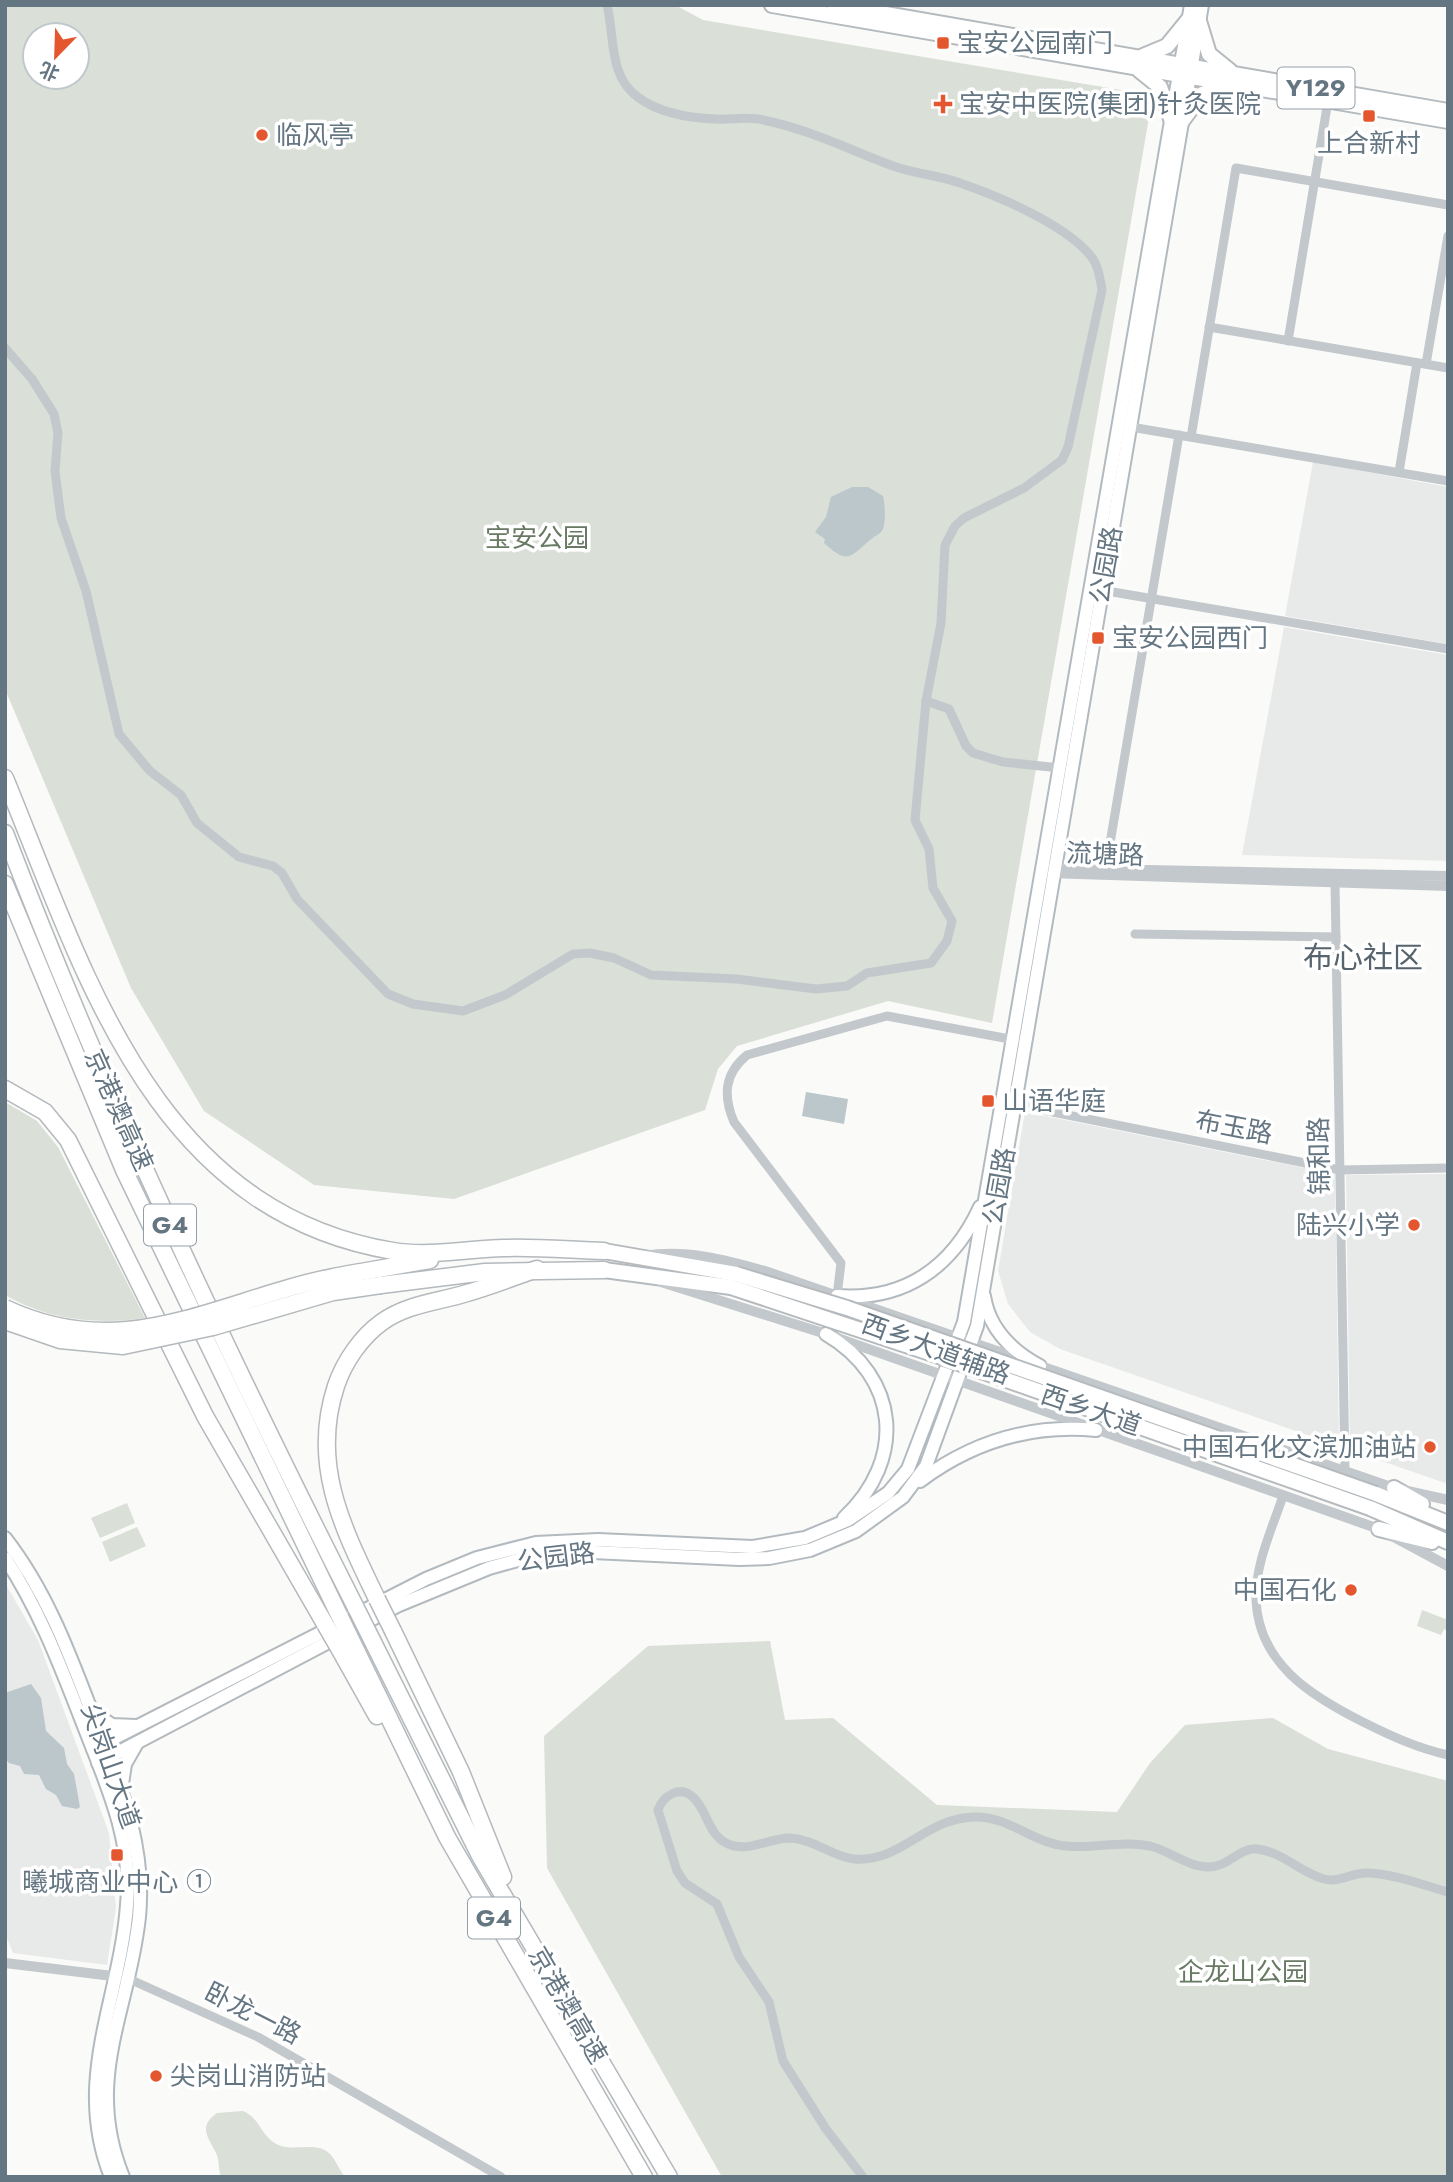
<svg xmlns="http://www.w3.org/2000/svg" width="1453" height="2182" viewBox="0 0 1453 2182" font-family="Jost,'Noto Sans SC',sans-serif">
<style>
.built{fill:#e8e9e9}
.green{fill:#dadfd7;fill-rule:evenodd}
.water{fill:#bbc7cb}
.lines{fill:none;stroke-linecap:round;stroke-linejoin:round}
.secondary-casing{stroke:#b3babf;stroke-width:16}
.primary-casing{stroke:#b5babe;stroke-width:18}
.motorway-casing{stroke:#b4b9bd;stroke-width:19}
.minor{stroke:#c3c8cc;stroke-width:9}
.tertiary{stroke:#c3c8cc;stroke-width:10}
.secondary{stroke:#fff;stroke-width:12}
.primary{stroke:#fff;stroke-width:14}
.motorway{stroke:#fff;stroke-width:16}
.primary-bridge-casing{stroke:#b5babe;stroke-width:18;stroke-linecap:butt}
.motorway-bridge-casing{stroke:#b4b9bd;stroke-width:19;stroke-linecap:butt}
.primary-bridge{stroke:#fff;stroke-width:14}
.motorway-bridge{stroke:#fff;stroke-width:16}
.poi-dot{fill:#e4572e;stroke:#fff;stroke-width:2.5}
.labels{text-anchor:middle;stroke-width:7;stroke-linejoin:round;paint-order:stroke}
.shield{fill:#fff;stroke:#939fa8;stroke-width:2}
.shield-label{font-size:24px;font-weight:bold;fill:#657683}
.poi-label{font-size:26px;fill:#657683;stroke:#fff;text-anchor:start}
.park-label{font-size:26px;fill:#687a64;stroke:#fff}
.street-label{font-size:26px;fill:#657683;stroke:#fff}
.quarter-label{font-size:30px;fill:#57646e;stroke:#fff}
</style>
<rect width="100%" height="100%" fill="#fafaf8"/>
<g class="built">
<path d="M1313,462L1448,487V644L1285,616Z"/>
<path d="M1284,627L1448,655V861L1242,855Z"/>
<path d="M1025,1112L1335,1174L1339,1446L1060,1349L1030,1332L1008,1304L998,1271Z"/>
<path d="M1448,1174V1484L1350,1450L1346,1175Z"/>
<path d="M5,1583L38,1640L109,1833L116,1908L107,1965L13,1953L5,1933Z"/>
</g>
<g class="green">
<path d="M5,5H675L703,20L1133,92L1151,106L992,1023L888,1001L737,1046L718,1069L705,1110L454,1199L314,1185L204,1111L131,988L5,689ZM35,35H77V77H35Z"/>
<path d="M5,1102L37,1121L58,1147L145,1318C97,1325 48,1320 5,1295Z"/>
<path d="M127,1503L135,1523L100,1538L91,1518Z"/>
<path d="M137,1527L146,1546L110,1562L102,1542Z"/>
<path d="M1422,1610L1448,1620V1631L1444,1629L1441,1635L1417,1626Z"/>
<path d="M770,1641L785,1720L833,1718L937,1805L1117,1812L1150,1763L1185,1725L1273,1718L1328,1749L1448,1781V2177H722L547,1868L544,1736L648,1646Z"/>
<path d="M243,2111C259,2118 260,2132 273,2142C291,2155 315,2139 330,2154C336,2160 339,2170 345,2177H221C218,2169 220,2161 216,2153C209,2138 197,2127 217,2113Z"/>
</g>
<g class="water">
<path d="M852,487H868L883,496C885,504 886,521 883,529C880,535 874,536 870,540C850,557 848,565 824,543L825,539L815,532L826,517L831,497Z"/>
<path d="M806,1092L848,1099L844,1124L802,1116Z"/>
<path d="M31,1684L41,1698L46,1731L64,1748L67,1764L74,1774L80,1807L77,1809L62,1806L56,1795L46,1789L39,1775L24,1774L20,1766L9,1763L5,1758V1693Z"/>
</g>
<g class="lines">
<g class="secondary-casing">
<g id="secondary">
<path d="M837,1296C904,1301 952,1268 980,1207"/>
<path d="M984,1296C989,1329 1012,1351 1040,1366"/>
<path d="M826,1334C899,1377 907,1459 844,1518"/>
<path d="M920,1481C972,1442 1031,1424 1096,1430"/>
<path d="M5,1538C47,1592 70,1655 94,1718C120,1785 146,1844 139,1917C129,2012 83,2079 123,2177"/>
<path d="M5,1558C39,1609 60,1665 82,1721C105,1781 133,1839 127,1905C120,2000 72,2080 111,2177"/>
<path d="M92,1712L112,1725L136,1726"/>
<path d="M93,1749L426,1579L477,1558L536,1543L598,1540L753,1547L805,1538L848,1520L888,1493L908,1469L964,1322L1191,5"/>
<path d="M98,1763L399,1605L489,1568L532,1556L572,1551L739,1559L769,1558L810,1550L856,1531L903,1497L926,1466L977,1326L1202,5"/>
<path d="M122,1784L125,1764L137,1743"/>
</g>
</g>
<g class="primary-casing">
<g id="primary">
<path d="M772,5L1448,121"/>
<path d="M834,5L1448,111"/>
<path d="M1199,21L1209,54L1230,71"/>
<path d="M1143,56L1167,46L1189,19"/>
<path d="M1139,70L1160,87L1171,119"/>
<path d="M1182,121L1202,94L1228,85"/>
<path d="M604,1251L736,1274"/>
<path d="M604,1270L731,1287"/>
<path d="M1394,1488L1422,1504"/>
<path d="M1376,1494L1448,1523"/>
<path d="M1370,1508L1448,1542"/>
<path d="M1379,1529L1432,1542"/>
</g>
</g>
<g class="motorway-casing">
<g id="motorway">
<path d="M5,778C85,973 153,1211 393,1251C429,1257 467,1249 504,1248C537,1247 571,1250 604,1251"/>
<path d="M5,833C106,1098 228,1355 356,1608"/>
<path d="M5,884L124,1170L340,1617"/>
<path d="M5,1089L45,1112L68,1140L205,1416L325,1624"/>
<path d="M378,1269L430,1260"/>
<path d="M381,1285L485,1272L604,1270"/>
<path d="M377,1599C343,1528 310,1465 336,1386C344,1362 361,1337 382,1322C407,1304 438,1302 467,1293C491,1286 514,1277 537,1269"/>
<path d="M393,1631L461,1772L503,1877"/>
<path d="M374,1644L480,1856L669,2177"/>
<path d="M357,1652L447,1837L644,2177"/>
<path d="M344,1657L377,1716"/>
</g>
</g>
<g class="minor">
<path d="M1209,327L1448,368"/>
<path d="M1288,341L1328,101"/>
<path d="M5,348L32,379L54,414L58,433L55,471L61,518L86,591L119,734L150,771L181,795L197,823L239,857L273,866L282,873L297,899L388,994L413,1004L463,1011L505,995L573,954L590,953L614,958L651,975L737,979L816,989L847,986L867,973L931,963L947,941L952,921L933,888L929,849L915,820L926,701L941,623L945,545L955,526L964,518L1024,488L1062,460L1068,447L1102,290C1100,278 1098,264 1090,255C1064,224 998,196 960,183C938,175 915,174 893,166C850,150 808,129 763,120C748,116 731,120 715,119C690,118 660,113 639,98C608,77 615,37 607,5"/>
<path d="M1426,364L1448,236"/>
<path d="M1125,426L1448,481"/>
<path d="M1191,437L1236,168L1448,205"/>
<path d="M1399,472L1417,363"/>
<path d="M1101,590L1448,649"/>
<path d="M926,701L949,709L966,746L973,753L1003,762L1060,768"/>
<path d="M1106,867L1179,435"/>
<path d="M1335,883L1345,1471"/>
<path d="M1135,934L1336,937"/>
<path d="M1013,1104L1340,1170L1448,1168"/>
<path d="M837,1296L841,1263L734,1122C723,1096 724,1074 747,1055L887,1016L1015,1040"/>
<path d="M1283,1496C1272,1529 1255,1564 1256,1600C1259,1664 1311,1696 1363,1722C1391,1736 1417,1748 1448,1755"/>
<path d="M127,1978L258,2037L501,2177"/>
<path d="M863,2177L826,2129L783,2061L769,2002L739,1957L717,1904L685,1883L677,1871L658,1810C663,1796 680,1784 694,1798C708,1812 708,1835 728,1844C748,1853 769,1838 790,1838C814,1839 831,1856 854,1859C902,1863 925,1817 976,1817C1010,1817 1033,1843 1066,1846C1094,1849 1121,1840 1150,1846C1170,1851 1188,1867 1209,1867C1228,1867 1240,1847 1257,1849C1283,1852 1301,1873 1324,1879C1339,1883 1351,1873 1366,1873C1391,1873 1423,1885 1448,1892"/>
</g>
<g class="tertiary">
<path d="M1049,868L1448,876"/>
<path d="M1048,873L1448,886"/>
<path d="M644,1256C686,1249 727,1260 768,1272L1394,1488L1448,1500"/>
<path d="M661,1282L826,1334L1379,1529L1448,1566"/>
<path d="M5,1963L121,1977"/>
</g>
<use href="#secondary" class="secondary"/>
<use href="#primary" class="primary"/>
<use href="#motorway" class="motorway"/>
<g class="primary-bridge-casing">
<g id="primary-bridge">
<path d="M736,1274L847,1308L1376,1494"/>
<path d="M731,1287L933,1354L1370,1508"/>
</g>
</g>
<g class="motorway-bridge-casing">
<g id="motorway-bridge">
<path d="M5,1308C109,1357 188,1317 289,1288C318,1279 348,1274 378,1269"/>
<path d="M5,1321L60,1340L123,1346L213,1327L333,1292L381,1285"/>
<path d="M377,1599L393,1631"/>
<path d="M356,1608L374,1644"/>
<path d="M340,1617L357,1652"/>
<path d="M325,1624L344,1657"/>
</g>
</g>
<use href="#primary-bridge" class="primary-bridge"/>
<use href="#motorway-bridge" class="motorway-bridge"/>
</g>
<g class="poi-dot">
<rect x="936" y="36" width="14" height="14" rx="3.5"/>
<path d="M939.5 93.5h7v7h7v7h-7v7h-7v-7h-7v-7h7z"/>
<rect x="1362" y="109" width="14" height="14" rx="3.5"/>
<circle cx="262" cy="135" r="7"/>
<rect x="1091" y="631" width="14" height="14" rx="3.5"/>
<rect x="981" y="1094" width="14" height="14" rx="3.5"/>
<circle cx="1414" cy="1225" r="7"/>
<circle cx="1430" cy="1447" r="7"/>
<circle cx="1351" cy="1590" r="7"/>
<rect x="110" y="1848" width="14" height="14" rx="3.5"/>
<circle cx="156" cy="2076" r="7"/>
</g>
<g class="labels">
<g class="shield">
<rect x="1277.5" y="67.5" width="77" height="41" rx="5"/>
<rect x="144" y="1204.5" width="52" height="41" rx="5"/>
<rect x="468" y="1897.5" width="52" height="41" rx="5"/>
</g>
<g class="shield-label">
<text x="1316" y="96">Y129</text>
<text x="170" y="1233">G4</text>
<text x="494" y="1926">G4</text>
</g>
<g class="poi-label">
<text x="957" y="52">宝安公园南门</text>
<text x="959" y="113">宝安中医院(集团)针灸医院</text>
<text x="276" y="144">临风亭</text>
<text x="1369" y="152" text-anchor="middle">上合新村</text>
<text x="1112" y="647">宝安公园西门</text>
<text x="1002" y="1110">山语华庭</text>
<text x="1400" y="1234" text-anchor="end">陆兴小学</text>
<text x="1416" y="1456" text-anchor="end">中国石化文滨加油站</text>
<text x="1337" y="1599" text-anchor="end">中国石化</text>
<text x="117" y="1891" text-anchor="middle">曦城商业中心 ①</text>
<text x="170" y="2085">尖岗山消防站</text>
</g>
<g class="park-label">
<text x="537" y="547">宝安公园</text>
<text x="1243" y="1981">企龙山公园</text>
</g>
<g class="street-label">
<text transform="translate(1106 565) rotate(-80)" y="9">公园路</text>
<text transform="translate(1105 854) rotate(2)" y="9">流塘路</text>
<text transform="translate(119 1110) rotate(66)" y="9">京港澳高速</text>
<text transform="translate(1234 1127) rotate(11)" y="9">布玉路</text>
<text transform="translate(1319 1156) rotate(-91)" y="9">锦和路</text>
<text transform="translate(999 1186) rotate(-80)" y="9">公园路</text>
<text transform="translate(936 1349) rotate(20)" y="9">西乡大道辅路</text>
<text transform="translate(1091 1410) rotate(19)" y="9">西乡大道</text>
<text transform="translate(556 1557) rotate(-7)" y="9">公园路</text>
<text transform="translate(111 1766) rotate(71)" y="9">尖岗山大道</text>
<text transform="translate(568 2005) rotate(60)" y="9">京港澳高速</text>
<text transform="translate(253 2013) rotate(27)" y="9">卧龙一路</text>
</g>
<g class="quarter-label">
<text x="1363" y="968">布心社区</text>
</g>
</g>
<rect width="1453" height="2182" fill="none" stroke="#657683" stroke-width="14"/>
<g transform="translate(56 56) rotate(203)"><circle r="33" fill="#ffffff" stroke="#c1c8cd" stroke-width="2"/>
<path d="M0-5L12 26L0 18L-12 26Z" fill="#e4572e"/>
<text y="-10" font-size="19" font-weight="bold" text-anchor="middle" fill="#657683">北</text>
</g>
</svg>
